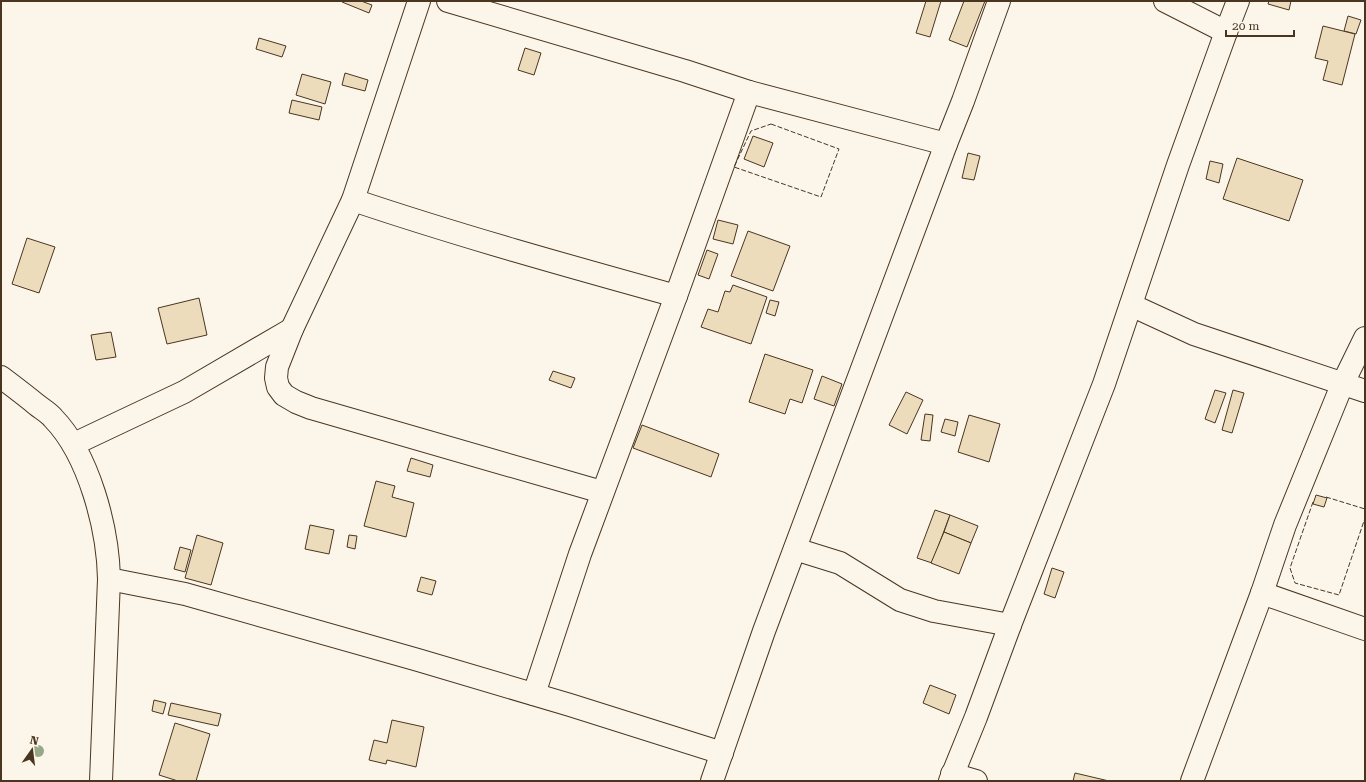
<svg xmlns="http://www.w3.org/2000/svg" width="1366" height="782" viewBox="0 0 1366 782" font-family="'Roboto Serif',serif">
<style>
.building{fill:#ecdcbc;stroke:#4a3520}
.lines{fill:none;stroke-linecap:round;stroke-linejoin:round}
.minor-casing{stroke:#4a3520;stroke-width:24}
.minor{stroke:#fbf6e9;stroke-width:22}
.fence{stroke:#4a3520;stroke-width:1;stroke-dasharray:5 2;stroke-linecap:butt}
.tree{fill:#96a887}
</style>
<rect width="100%" height="100%" fill="#fbf6e9"/>
<g class="building">
<path d="M342,1H361L372,5L369,13L342,2Z"/>
<path d="M926,1H941L930,37L916,33Z"/>
<path d="M964,1H985L967,47L949,40Z"/>
<path d="M1269,1H1291L1289,10L1268,4Z"/>
<path d="M1348,16L1361,20L1356,34L1344,31Z"/>
<path d="M1323,26L1355,34L1342,85L1323,80L1328,61L1315,58Z"/>
<path d="M259,38L286,46L282,57L256,49Z"/>
<path d="M525,48L541,53L534,75L518,70Z"/>
<path d="M345,73L368,80L365,91L342,85Z"/>
<path d="M302,74L331,82L325,104L296,95Z"/>
<path d="M292,100L322,107L319,120L289,113Z"/>
<path d="M753,136L773,143L764,167L744,159Z"/>
<path d="M968,153L980,156L974,180L962,178Z"/>
<path d="M1237,158L1303,180L1289,221L1223,199Z"/>
<path d="M1210,161L1223,164L1219,183L1206,179Z"/>
<path d="M718,220L738,225L733,244L713,239Z"/>
<path d="M748,231L790,246L773,291L731,276Z"/>
<path d="M27,238L55,247L39,293L12,284Z"/>
<path d="M707,250L718,254L709,279L698,275Z"/>
<path d="M733,285L767,297L751,344L701,327L708,309L718,312L725,291L730,292Z"/>
<path d="M199,298L207,335L167,344L158,308Z"/>
<path d="M770,300L779,302L775,316L766,313Z"/>
<path d="M111,332L116,357L96,360L91,335Z"/>
<path d="M765,354L813,370L802,403L790,399L785,414L749,402Z"/>
<path d="M553,371L575,378L571,388L549,380Z"/>
<path d="M822,376L842,384L834,406L814,399Z"/>
<path d="M1215,390L1226,393L1215,423L1205,419Z"/>
<path d="M1233,390L1244,393L1232,433L1222,430Z"/>
<path d="M906,392L923,400L907,434L889,425Z"/>
<path d="M925,414L933,415L930,441L921,440Z"/>
<path d="M969,415L1000,424L989,462L958,452Z"/>
<path d="M945,419L958,422L955,436L941,432Z"/>
<path d="M642,425L719,454L711,477L633,448Z"/>
<path d="M411,458L433,465L430,477L407,471Z"/>
<path d="M376,481L395,486L392,497L414,503L406,537L364,526Z"/>
<path d="M1316,495L1327,498L1324,507L1313,504Z"/>
<path d="M935,510L950,515L932,563L917,558Z"/>
<path d="M950,515L978,526L971,543L944,532Z"/>
<path d="M310,525L334,530L329,554L305,549Z"/>
<path d="M944,532L971,543L959,574L931,563Z"/>
<path d="M197,535L223,543L211,585L185,578Z"/>
<path d="M349,535L357,536L355,549L347,547Z"/>
<path d="M180,547L191,550L185,572L174,569Z"/>
<path d="M1052,568L1064,572L1055,598L1044,594Z"/>
<path d="M421,577L436,581L432,595L417,591Z"/>
<path d="M930,685L956,695L949,714L923,703Z"/>
<path d="M154,700L166,703L163,714L152,711Z"/>
<path d="M171,703L221,714L218,726L168,715Z"/>
<path d="M392,720L424,727L416,767L387,760L386,764L369,760L374,740L387,743Z"/>
<path d="M175,723L210,734L196,781H178L159,775Z"/>
<path d="M1075,773L1109,781H1073Z"/>
</g>
<g class="lines">
<g class="minor-casing">
<g id="minor">
<path d="M419,1L353,200L292,329L277,367L276,378L278,387L284,395L296,402L311,408L602,492"/>
<path d="M448,1L685,71L749,92L676,296L580,554L534,694"/>
<path d="M1165,1L1226,32"/>
<path d="M749,92L946,144"/>
<path d="M353,200C460,236 568,266 676,296"/>
<path d="M1131,305L1194,334L1365,391"/>
<path d="M1,377C13,386 25,395 37,405C42,409 49,413 53,418C89,455 108,528 109,579L101,781"/>
<path d="M74,444L184,392L292,329"/>
<path d="M795,549L840,563L900,600L934,611L1010,625"/>
<path d="M109,579L185,594L418,660L570,705L722,753"/>
<path d="M1262,593L1365,629"/>
<path d="M952,774L976,781"/>
<path d="M712,781L764,631L946,144L963,101L999,1"/>
<path d="M950,781L976,717L1010,625L1104,384L1178,165L1226,32L1238,1"/>
<path d="M1192,781L1262,593L1285,525L1342,385L1365,338"/>
</g>
</g>
<use href="#minor" class="minor"/>
<g class="fence">
<path d="M771,124L839,149L821,197L734,167L751,131Z"/>
<path d="M1326,497L1365,509"/>
<path d="M1313,502L1290,568L1295,583L1339,595L1365,518"/>
</g>
</g>
<circle class="tree" cx="38" cy="751" r="6"/>
<rect width="1366" height="782" fill="none" stroke="#4a3520" stroke-width="4"/>
<g transform="translate(32 750) rotate(14)" stroke="#fbf6e9" stroke-width="3" paint-order="stroke">
<path d="M0-3L7 15L0 10L-7 15Z" fill="#4a3520"/>
<text y="-6" font-size="11" font-weight="bold" text-anchor="middle" fill="#4a3520">N</text>
</g>
<path d="M1226 30v6h68v-6" fill="none" stroke="#4a3520" stroke-width="2"/>
<text x="1232" y="30" font-size="12" fill="#4a3520" stroke="#fbf6e9" stroke-width="3" paint-order="stroke">20 m</text>
</svg>
